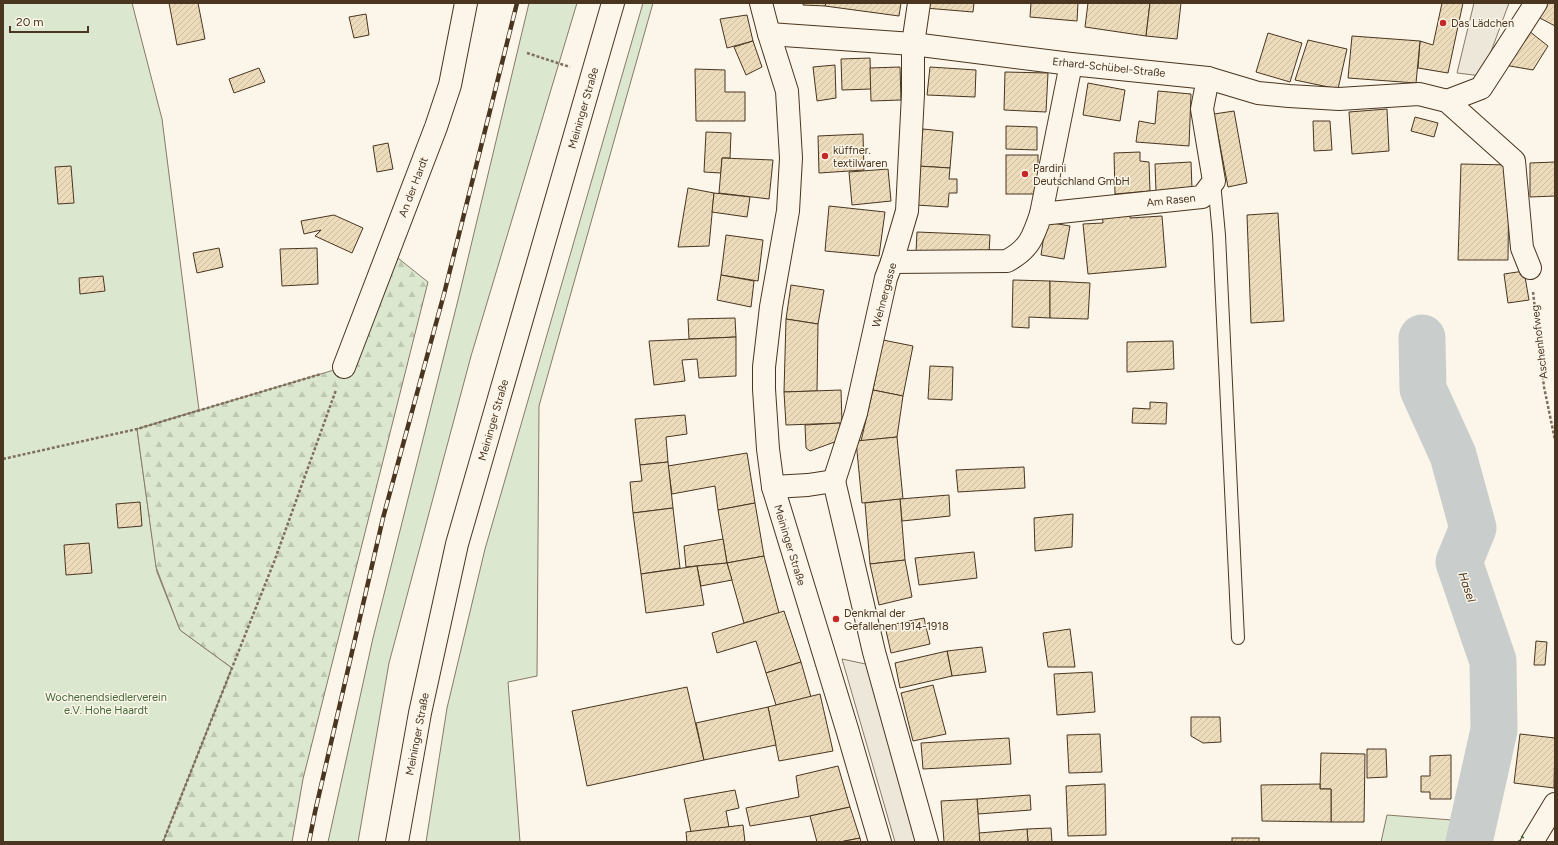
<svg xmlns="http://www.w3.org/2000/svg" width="1558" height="845" viewBox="0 0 1558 845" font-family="Figtree,sans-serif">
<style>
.green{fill:#dce7d0;stroke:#887966}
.forest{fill:url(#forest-firs);stroke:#887966}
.parking{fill:#ede7d9;stroke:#887966}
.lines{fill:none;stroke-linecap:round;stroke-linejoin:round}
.river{stroke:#c9cecd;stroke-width:47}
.building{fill:url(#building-hatch);stroke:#4a3520}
.lane-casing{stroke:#4a3520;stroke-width:14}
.street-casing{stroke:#4a3520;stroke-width:24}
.secondary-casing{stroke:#4a3520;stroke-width:24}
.path{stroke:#7f6f5c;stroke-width:2.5;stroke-dasharray:3 2;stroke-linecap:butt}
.lane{stroke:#fbf6e9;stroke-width:12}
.street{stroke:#fbf6e9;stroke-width:22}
.secondary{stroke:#fbf6e9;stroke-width:22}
.rail-casing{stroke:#4a3520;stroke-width:4.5}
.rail{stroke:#fbf6e9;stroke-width:3;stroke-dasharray:9;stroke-linecap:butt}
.hedge{stroke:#436837;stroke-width:3;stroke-dasharray:2 3;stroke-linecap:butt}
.poi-dot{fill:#c62828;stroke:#fbf6e9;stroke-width:1.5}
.labels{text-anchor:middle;stroke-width:3;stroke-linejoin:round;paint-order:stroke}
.poi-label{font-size:11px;fill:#4a3520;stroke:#fbf6e9;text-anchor:start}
.street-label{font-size:11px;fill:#4a3520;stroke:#fbf6e9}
.park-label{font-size:11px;fill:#436837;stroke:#fbf6e9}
.water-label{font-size:12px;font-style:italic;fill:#4a3520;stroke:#fbf6e9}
</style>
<defs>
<pattern id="forest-firs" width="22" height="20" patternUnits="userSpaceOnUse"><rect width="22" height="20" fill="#dce7d0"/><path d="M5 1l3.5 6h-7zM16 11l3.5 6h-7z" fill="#bec7b2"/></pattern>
<pattern id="building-hatch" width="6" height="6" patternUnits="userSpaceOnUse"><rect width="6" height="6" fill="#ecdcbc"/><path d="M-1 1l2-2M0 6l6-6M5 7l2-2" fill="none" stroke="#ccbda1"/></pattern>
</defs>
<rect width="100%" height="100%" fill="#fbf6e9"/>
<g class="green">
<path d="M3,3H132L162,119L199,410L137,429L157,572L180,630L232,668L163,842H3Z"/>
<path d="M529,3H577L471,356L389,663L358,842H328L373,638L458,300Z"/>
<path d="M643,3H653L539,406L537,676L508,682L520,842H426L447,708L485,549Z"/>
<path d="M1474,746L1506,749L1490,842H1381L1387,815L1465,821Z"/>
</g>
<path class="forest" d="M389,251L428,282L303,779L292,842H163L232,668L180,630L156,567L137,429L344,367Z"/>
<g class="parking">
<path d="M1474,3H1509L1482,76L1457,73Z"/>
<path d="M842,659L875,666L924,842H895Z"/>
</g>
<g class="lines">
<path class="river" d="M1422,338L1423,389L1453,455L1473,528L1459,562L1493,661L1494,730L1469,842"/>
</g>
<g class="building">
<path d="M169,3H198L205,39L177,45Z"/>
<path d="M803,3H826L825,6L803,5Z"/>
<path d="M826,3H901L899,16L825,6Z"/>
<path d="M926,3H974L973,12L925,8Z"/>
<path d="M1031,3H1078L1077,21L1030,17Z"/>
<path d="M1088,3H1150L1146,36L1085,27Z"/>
<path d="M1150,3H1181L1177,39L1146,36Z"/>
<path d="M1442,3H1463L1448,73L1418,68L1420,41L1433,45Z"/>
<path d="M1546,3H1555V26L1538,17Z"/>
<path d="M366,14L369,35L354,38L349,17Z"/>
<path d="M747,15L753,41L727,48L720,19Z"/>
<path d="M1529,31L1548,46L1533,70L1504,65Z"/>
<path d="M1268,33L1302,43L1290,82L1256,72Z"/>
<path d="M1352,36L1420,41L1416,83L1348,78Z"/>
<path d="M1308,40L1347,49L1338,89L1295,80Z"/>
<path d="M753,41L762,67L746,75L734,47Z"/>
<path d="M870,58L871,89L842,90L841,59Z"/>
<path d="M835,65L836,98L817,101L813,67Z"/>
<path d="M900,67L901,100L871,101L870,68Z"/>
<path d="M930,67L976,70L975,97L927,95Z"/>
<path d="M259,68L265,82L234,93L229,79Z"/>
<path d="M695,69L725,70V92H745V121H696Z"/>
<path d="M1005,72L1048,73L1046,112L1004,110Z"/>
<path d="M1088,83L1125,90L1120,121L1083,115Z"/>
<path d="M1158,91L1191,94L1189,146L1136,142L1139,121L1155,124Z"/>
<path d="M1387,109L1389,151L1352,154L1349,112Z"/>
<path d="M1234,111L1247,183L1228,187L1214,114Z"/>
<path d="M1415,117L1438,123L1434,137L1411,131Z"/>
<path d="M1313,121H1330L1332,150L1314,151Z"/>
<path d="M1006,126L1037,127V150L1006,149Z"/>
<path d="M923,129L953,132L950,168L918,166Z"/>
<path d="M706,132L731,133L730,158H722L721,173L704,172Z"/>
<path d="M863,134L864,170L819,173L818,136Z"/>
<path d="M388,143L393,169L377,172L373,146Z"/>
<path d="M1140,152V161L1149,162L1150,191L1115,194L1114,153Z"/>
<rect x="1006" y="155" width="32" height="39"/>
<path d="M722,158L773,160L769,199L719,193Z"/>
<path d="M1191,162L1192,189L1156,191L1155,164Z"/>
<path d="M1555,162V196L1530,197V163Z"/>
<path d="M1461,164L1509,165L1508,260H1458Z"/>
<path d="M71,166L74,203L58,204L55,167Z"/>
<path d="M918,166L950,168L949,179H957V193H949L948,207L916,205Z"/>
<path d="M888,169L891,201L852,205L849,172Z"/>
<path d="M688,188L714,193L709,246L678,247Z"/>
<path d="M714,193L750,197L747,217L712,212Z"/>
<path d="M829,206L885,212L879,256L825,251Z"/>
<path d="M1130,207V218L1162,216L1166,267L1088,274L1083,224L1103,223L1102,210Z"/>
<path d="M1278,213L1284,321L1251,323L1247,215Z"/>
<path d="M334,215L363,228L352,253L315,236L321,230L304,234L301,221Z"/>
<path d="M1046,222L1070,226L1064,259L1041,255Z"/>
<path d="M917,232L990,235L989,254L916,252Z"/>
<path d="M726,235L763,240L758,281L721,275Z"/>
<path d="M219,248L223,267L197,273L193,253Z"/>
<path d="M317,248L318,284L282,286L280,249Z"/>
<path d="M1524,271L1529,300L1508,303L1504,274Z"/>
<path d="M721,275L754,281L751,307L717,300Z"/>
<path d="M103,276L105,291L80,294L79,278Z"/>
<path d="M1013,280L1050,281V318L1029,317V328L1012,327Z"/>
<path d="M1050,281L1090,283L1088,319L1050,318Z"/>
<path d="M791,285L824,290L818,324L786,319Z"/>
<path d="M735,318L736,337L689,339L688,319Z"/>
<path d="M786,319L818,324L817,391L784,392Z"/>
<path d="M736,337V376L699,378L697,359L682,360L685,381L654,385L649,341Z"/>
<path d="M883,340L913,346L903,396L873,390Z"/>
<path d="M1173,341L1174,369L1127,372V342Z"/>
<path d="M930,366L953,367L952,400L928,399Z"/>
<path d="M841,390L842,423L786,425L784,392Z"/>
<path d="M873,390L903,396L897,437L861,441Z"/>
<path d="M1150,402L1167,403L1166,424L1132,423L1133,408L1150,409Z"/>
<path d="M685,415L687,434L666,437L668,462L640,465L635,419Z"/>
<path d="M840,423V440L810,451L806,448L805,425Z"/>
<path d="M897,437L903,499L862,503L856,441Z"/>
<path d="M747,453L755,503L718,510L715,486L672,494L668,466Z"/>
<path d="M668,462L673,508L633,513L630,482L642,481L640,465Z"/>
<path d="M1024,467L1025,488L958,492L956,470Z"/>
<path d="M949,495L950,516L902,521L900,499Z"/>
<path d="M900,499L905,560L870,564L865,503Z"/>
<path d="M140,502L142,526L118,528L116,504Z"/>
<path d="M755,503L764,556L727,563L718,510Z"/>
<path d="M673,508L680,568L641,574L633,513Z"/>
<path d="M1073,514L1072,547L1035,551L1034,518Z"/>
<path d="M723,539L727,563L686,567L684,546Z"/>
<path d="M89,543L92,573L66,575L64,545Z"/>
<path d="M974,552L977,578L919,585L915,558Z"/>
<path d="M764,556L779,613L744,623L727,563Z"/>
<path d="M905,560L912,597L879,605L870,564Z"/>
<path d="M727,563L732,580L701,586L697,566Z"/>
<path d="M697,566L704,605L646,613L641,574Z"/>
<path d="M784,611L801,662L766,673L756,641L717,653L712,633Z"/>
<path d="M924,618L930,644L891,653L885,626Z"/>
<path d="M1070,629L1075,667H1048L1043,633Z"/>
<path d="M1536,641L1547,642L1545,665H1534Z"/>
<path d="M982,647L986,672L952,676L947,651Z"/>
<path d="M947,651L952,676L900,688L895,663Z"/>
<path d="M801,662L811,697L776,705L766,673Z"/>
<path d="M1092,672L1095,712L1057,715L1054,674Z"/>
<path d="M933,685L946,734L913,741L901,693Z"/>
<path d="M687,687L704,760L587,786L572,711Z"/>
<path d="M820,694L833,751L779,761L768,707Z"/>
<path d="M768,707L776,745L704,760L696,723Z"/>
<path d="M1191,717H1220L1221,742L1203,743L1191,736Z"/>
<path d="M1100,734L1102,772L1069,773L1067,735Z"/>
<path d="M1520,734L1555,738L1554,788L1514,783Z"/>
<path d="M1009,738L1011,764L923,769L921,743Z"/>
<path d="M1367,749H1386L1387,777L1367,778Z"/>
<path d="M1321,753L1365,754L1364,822H1331V789H1320Z"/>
<path d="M1451,755V799H1430V792H1421V776H1430V756Z"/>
<path d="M838,766L850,807L810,816L750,826L746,808L799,797L796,776Z"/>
<path d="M1105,784L1106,835L1068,836L1066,786Z"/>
<path d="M1320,784V789H1331V822L1262,821L1261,785Z"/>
<path d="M735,790L739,808L726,811L729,827L691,832L684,799Z"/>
<path d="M1030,795L1031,810L978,814L977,799Z"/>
<path d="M977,799L980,842H944L941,801Z"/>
<path d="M850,807L860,838L840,842H817L810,816Z"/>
<path d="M743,825L745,842H687L686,832Z"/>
<path d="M1051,828L1052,842H1028L1027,829Z"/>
<path d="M1027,829L1028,842H980L979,833Z"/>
<path d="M860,838L861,842H840Z"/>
<rect x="1232" y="838" width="27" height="4"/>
</g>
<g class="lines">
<g class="lane-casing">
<path id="lane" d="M1214,182L1219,235L1238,638"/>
</g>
<g class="street-casing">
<g id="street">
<path d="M761,3L769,34L787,91L791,158L788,211L771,307L764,367V389L768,449L773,487L847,729L880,842"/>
<path d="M769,34L913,44L1071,64L1208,78L1258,93L1289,96L1339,99L1419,94L1447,101L1514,161L1522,248L1530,268"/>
<path d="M1447,101L1481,88L1536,3"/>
<path d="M1041,214L1071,64"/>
<path d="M892,262L1007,261C1029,249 1033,238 1041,214L1202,197L1214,181L1202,109L1208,78"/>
<path d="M344,367L436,127L450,85L466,3"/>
<path d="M834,481L856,413L886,278L892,262L907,211L913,94V44L919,3"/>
<path d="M834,481L874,652L927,842"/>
<path d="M773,487L808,485L834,481"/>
<path d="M1532,842L1555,804"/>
</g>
</g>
<g class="secondary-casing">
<path id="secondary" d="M397,842L420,713L457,544L613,3"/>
</g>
<g class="path">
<path d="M527,53L570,67"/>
<path d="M1533,292L1544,387L1555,440"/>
<path d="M3,459L137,429L321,374"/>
<path d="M163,842L274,562L336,390"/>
</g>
<use href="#lane" class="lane"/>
<use href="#street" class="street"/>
<use href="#secondary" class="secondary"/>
<g class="rail-casing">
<path id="rail" d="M309,842L315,812L383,518L444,294L517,3"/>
</g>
<use href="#rail" class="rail"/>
<path class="hedge" d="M1519,842L1524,835"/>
</g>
<g class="poi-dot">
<circle cx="1443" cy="23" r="4"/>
<circle cx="825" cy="156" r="4"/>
<circle cx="1025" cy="174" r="4"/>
<circle cx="836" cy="619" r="4"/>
</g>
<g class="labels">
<g class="poi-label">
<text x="1451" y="27">Das Lädchen</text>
<text x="833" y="154">küffner.<tspan x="833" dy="13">textilwaren</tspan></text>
<text x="1033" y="172">Pardini<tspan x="1033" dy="13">Deutschland GmbH</tspan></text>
<text x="844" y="617">Denkmal der<tspan x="844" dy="13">Gefallenen 1914-1918</tspan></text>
</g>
<g class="street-label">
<text transform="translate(1109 67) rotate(6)" y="4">Erhard-Schübel-Straße</text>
<text transform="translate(583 108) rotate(-74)" y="4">Meininger Straße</text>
<text transform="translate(413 187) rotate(-69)" y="4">An der Hardt</text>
<text transform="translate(1171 200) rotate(-6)" y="4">Am Rasen</text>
<text transform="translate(884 295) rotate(-75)" y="4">Wehnergasse</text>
<text transform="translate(1539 342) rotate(-97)" y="4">Aschenhofweg</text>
<text transform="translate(493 420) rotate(-74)" y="4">Meininger Straße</text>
<text transform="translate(790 545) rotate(73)" y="4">Meininger Straße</text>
<text transform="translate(417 734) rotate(-79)" y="4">Meininger Straße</text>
</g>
<g class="park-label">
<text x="106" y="701">Wochenendsiedlerverein<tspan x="106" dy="13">e.V. Hohe Haardt</tspan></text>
</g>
<g class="water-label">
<text transform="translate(1467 587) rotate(71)" y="4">Hasel</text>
</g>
</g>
<rect width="1558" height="845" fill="none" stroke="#4a3520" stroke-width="8"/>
<path d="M10 26v6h78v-6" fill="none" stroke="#4a3520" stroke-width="2"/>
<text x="16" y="26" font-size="12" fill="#4a3520" stroke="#fbf6e9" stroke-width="3" paint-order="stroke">20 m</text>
</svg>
